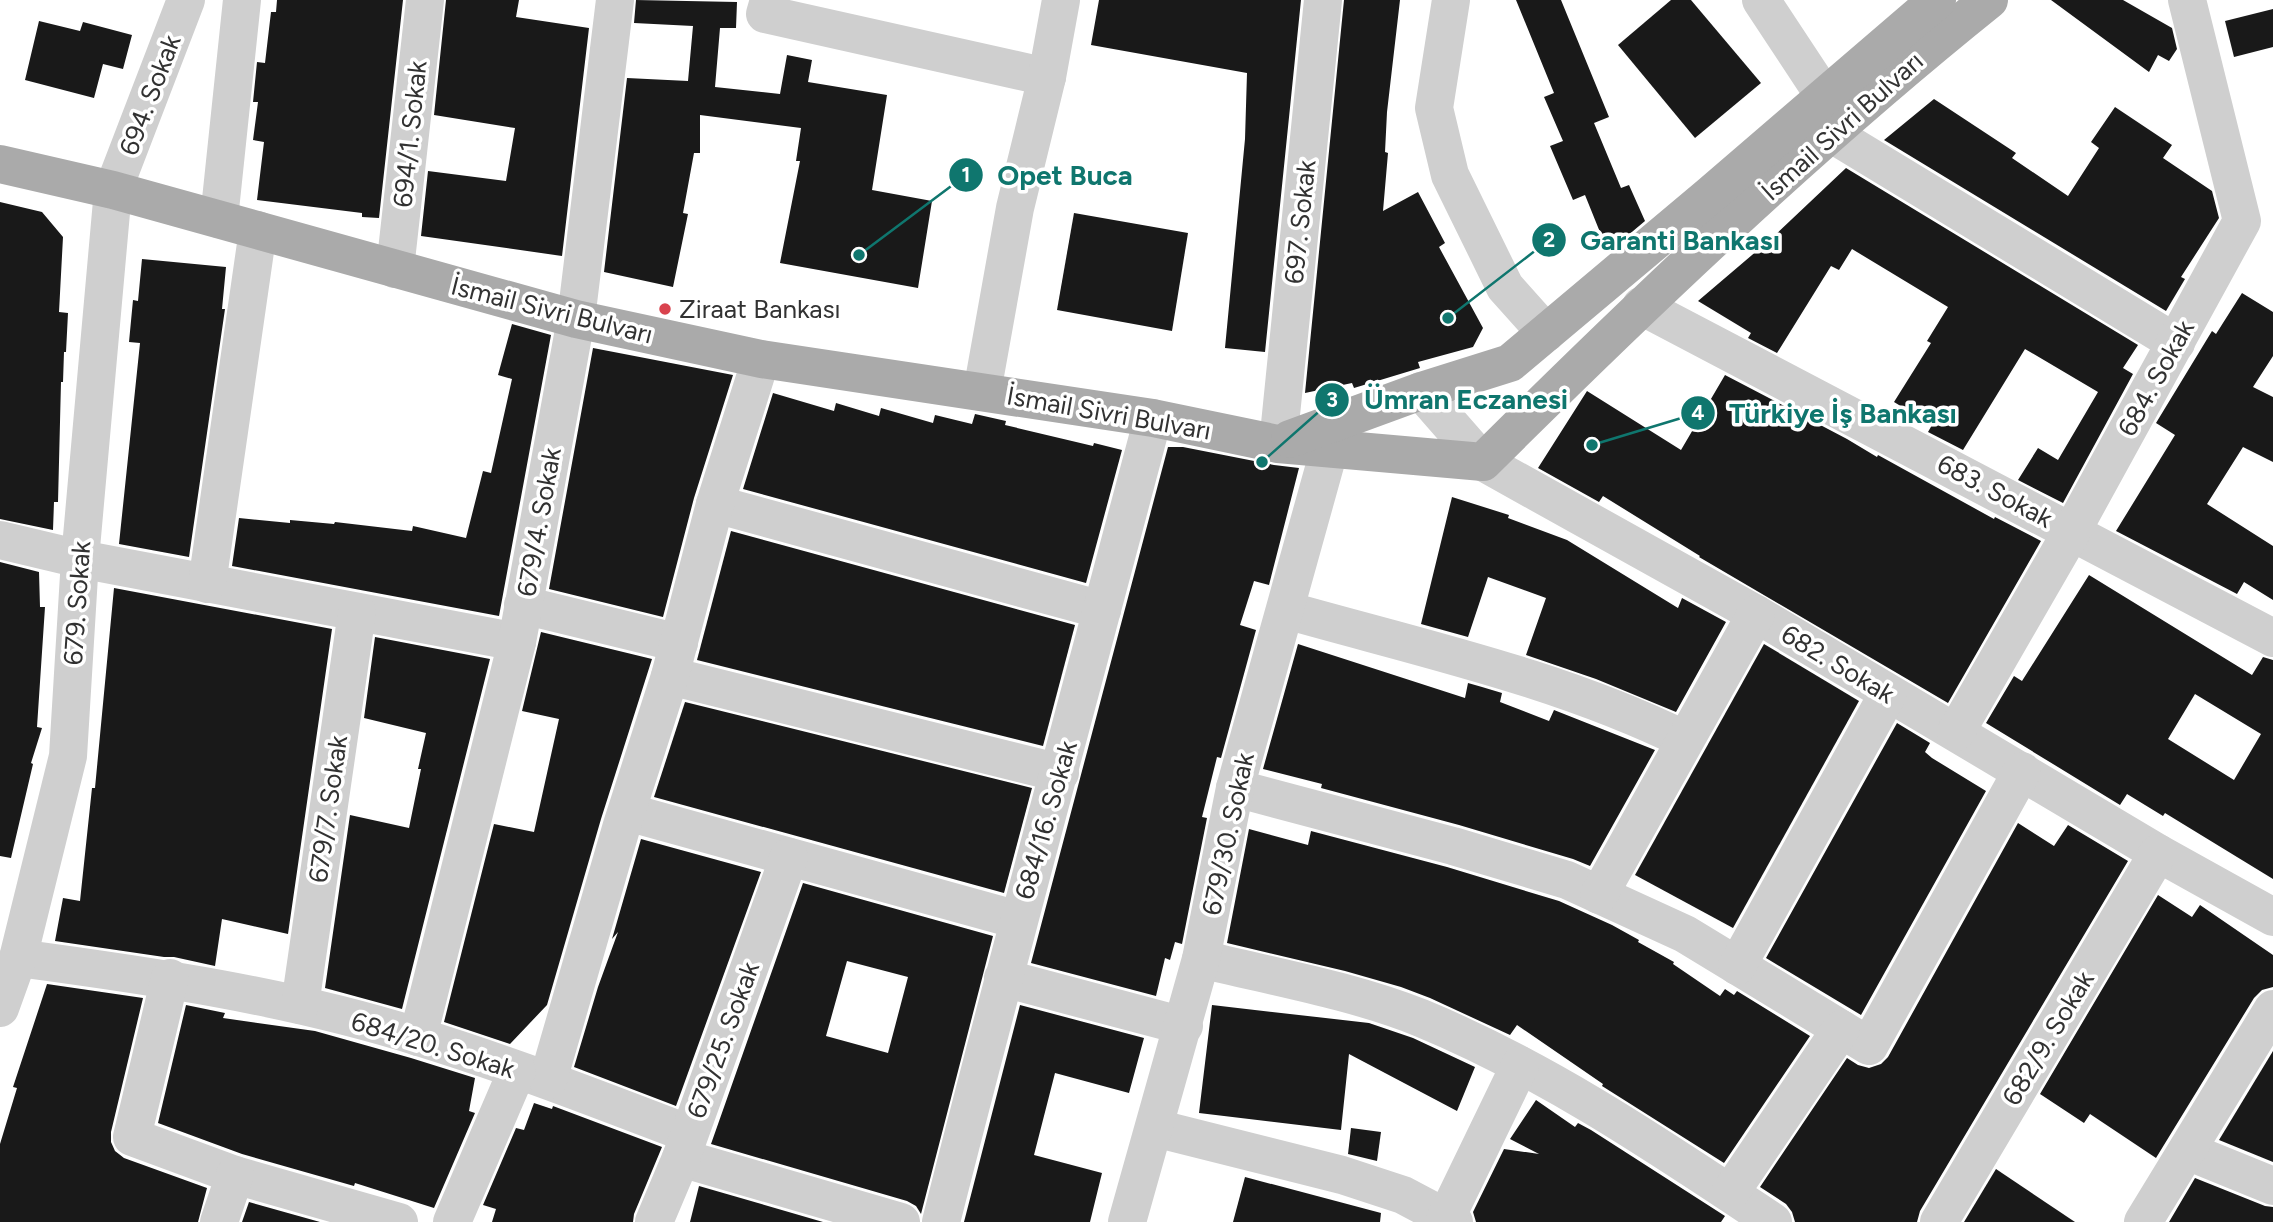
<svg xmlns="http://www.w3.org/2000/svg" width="2273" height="1222" viewBox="0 0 2273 1222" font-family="Figtree,sans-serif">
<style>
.building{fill:#191919;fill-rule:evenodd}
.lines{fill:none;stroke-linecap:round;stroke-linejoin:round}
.minor{stroke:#cfcfcf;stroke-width:38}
.major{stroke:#aaa;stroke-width:38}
.poi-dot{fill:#d9434e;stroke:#fff;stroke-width:2.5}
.labels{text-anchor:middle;stroke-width:7;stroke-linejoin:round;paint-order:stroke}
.street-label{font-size:26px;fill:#323232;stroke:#fff}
.poi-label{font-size:26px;fill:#323232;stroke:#fff;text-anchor:start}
.leader{fill:none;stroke:#0f766e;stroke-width:2.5}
.callout-dot{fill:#0f766e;stroke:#fff;stroke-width:2.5}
.mark-label{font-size:21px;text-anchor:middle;font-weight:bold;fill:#fff}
.callout-label{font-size:28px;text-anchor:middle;font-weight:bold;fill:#0f766e;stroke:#fff;stroke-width:7;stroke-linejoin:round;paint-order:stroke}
</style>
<rect width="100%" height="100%" fill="#fff"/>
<g class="building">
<path d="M277,0H403L379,218L362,217V213L257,200L264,142L253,140L258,102H253L257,62L265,63L271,12H276Z"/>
<path d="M446,0H519L516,17L589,28L562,256L421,236L428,171L506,181L515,128L434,115Z"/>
<path d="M636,0L737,2L736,28H720L715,87L780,94L787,55L812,60L808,82L887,95L872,190L932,201L918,288L780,263L800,161H796L801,128L700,115V153H694L683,213L688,214L673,287L604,272L627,78L688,81L693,26L634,23Z"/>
<path d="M1099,0H1301L1265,352L1225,348L1245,139L1247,73L1091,45Z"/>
<path d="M1344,0H1400L1387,112L1385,152L1388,153L1383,211L1418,192L1445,243L1439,247L1483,328L1473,347L1418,362L1420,368L1354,388L1352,383L1305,393Z"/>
<path d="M1516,0H1561L1609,117L1594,123L1621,188L1629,185L1645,221L1608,252L1585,195L1573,200L1550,146L1563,141L1544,97L1554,93Z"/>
<path d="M1671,0H1691L1761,83L1695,138L1618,45Z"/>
<path d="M2051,0H2123L2172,28L2177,49L2169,61L2158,55L2149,72Z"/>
<path d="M2273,9V47L2234,57L2225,21Z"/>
<path d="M39,21L80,31L83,22L132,35L123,69L103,64L94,98L25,80Z"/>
<path d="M1934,99L2016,153L2012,158L2068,196L2099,148L2091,142L2115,107L2172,145L2163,158L2212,191L2219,218L2181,277L2185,279L2166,311L1884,140Z"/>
<path d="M1846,168L2138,345L2123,368L2133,374L2063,503L2018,480L2038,448L2058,460L2098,392L2025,349L1963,450L1928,432L1932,425L1894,402L1931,343L1927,341L1948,307L1852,249L1839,270L1831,266L1777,353L1748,338L1751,333L1698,301L1772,238Z"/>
<path d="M0,202L42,212L63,237L59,312L68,313L66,352H64L63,382H61L58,502H54L53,530L0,519Z"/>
<path d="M1074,213L1188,233L1172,331L1057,310Z"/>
<path d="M142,259L226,267L222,309H225L189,557L119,544L140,343L129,342L133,300L138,301Z"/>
<path d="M2242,293L2273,312V356L2253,387L2273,397V462L2243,447L2207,504L2273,546V600L2244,582L2237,594L2116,531L2175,435L2156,423L2212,331L2216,334Z"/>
<path d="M512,324L551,335L499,616L232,566L239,518L290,523V520L334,524L335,522L412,531L413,526L466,538L483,471L491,473L512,379L498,375Z"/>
<path d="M593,348L733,375L694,498L663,617L549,589Z"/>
<path d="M1725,375L1847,439L1877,457L1878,455L1994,519L1995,517L2041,541L1948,703L1699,557L1700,556L1603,496L1599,502L1538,468L1587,391L1681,450Z"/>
<path d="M773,393L834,411L836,403L879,416L881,408L933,423L935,415L972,424L975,414L1006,421L1005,425L1093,446L1094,443L1122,450L1086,583L743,489Z"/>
<path d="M1168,447H1183L1274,465L1299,468L1269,585L1254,581L1240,625L1256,630L1221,758L1217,757L1202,817L1207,818L1182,944L1175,942L1170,960L1165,958L1156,996L1031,963Z"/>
<path d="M1452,497L1509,515L1508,518L1567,540L1678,608L1682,598L1726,622L1676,712L1596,679L1526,655L1546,598L1488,577L1468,637L1421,624Z"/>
<path d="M731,531L1075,625L1043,746L697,660Z"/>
<path d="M0,562L39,572L40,607H45L37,727L42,728L31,763L33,764L11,858L0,856Z"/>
<path d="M2089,575L2252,675L2263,657L2273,660V879L2165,813L2163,816L2127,794L2120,805L1986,723L2014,676L2022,681ZM2195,694L2261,734L2234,780L2168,739Z"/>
<path d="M114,588L332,629L288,934L222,919L215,966L174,957H164L55,941L63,898L80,901L92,788H95Z"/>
<path d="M541,632L652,659L601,819L547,1005L510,1044L444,1022L494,824L534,832L559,719L522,711Z"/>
<path d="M375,637L490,659L402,1009L325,988L350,815L409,828L421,769H418L426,733L364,718Z"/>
<path d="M1298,644L1465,698L1468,683L1482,687L1502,693L1500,702L1549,721L1554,710L1655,750L1590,866L1573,859L1459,825L1321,788L1322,784L1263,769Z"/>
<path d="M1764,644L1859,701L1733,928L1635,875Z"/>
<path d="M685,702L1032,788L1004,893L654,797Z"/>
<path d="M1897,723L1930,743L1925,752L1932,758L1986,791L1861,1015L1766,958Z"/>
<path d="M2018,823L2054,846L2068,825L2128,861L1920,1211L1917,1222H1795L1792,1212L1786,1204L1760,1187L1847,1058L1858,1065L1869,1068L1881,1064L1888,1057Z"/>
<path d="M1249,829L1308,845L1311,831L1447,867L1559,901L1612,925L1639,940L1638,942L1674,962L1673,964L1720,996L1725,989L1734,995L1737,991L1810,1036L1724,1163L1602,1086L1603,1084L1517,1025L1510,1035L1430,998L1401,987L1345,971L1227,943Z"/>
<path d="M641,839L761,872L676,1106L574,1067L598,987L618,932L612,939Z"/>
<path d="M803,883L993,936L921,1214L916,1206L907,1201L711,1144ZM847,961L908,977L888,1053L826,1036Z"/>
<path d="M2158,895L2192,917L2200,905L2273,955V987L2262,990L2254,998L2156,1158L2090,1114L2084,1123L2040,1094Z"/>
<path d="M47,984L143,998L111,1132V1142L115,1151L124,1158L207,1188L198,1222H0V1144L17,1088L13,1087Z"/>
<path d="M186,1005L225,1013L223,1018L315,1031L411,1058L475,1078L469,1111L475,1113L434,1208L355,1183L354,1186L242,1154L158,1123Z"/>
<path d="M1020,1005L1144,1038L1129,1093L1055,1073L1034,1155L1102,1173L1090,1222H964Z"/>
<path d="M1212,1005L1369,1023L1413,1038L1475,1067L1457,1111L1349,1054L1341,1130L1199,1113Z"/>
<path d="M2273,1051V1162L2219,1140Z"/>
<path d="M1536,1100L1575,1127L1578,1123L1591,1130L1725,1216L1721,1222H1476L1473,1212L1504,1149L1539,1154L1510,1139Z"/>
<path d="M534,1103L552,1109L553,1106L662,1147L634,1214L633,1222H492L496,1209L483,1205L516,1128L524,1130Z"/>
<path d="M1351,1128L1381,1132L1377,1161L1348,1154Z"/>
<path d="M1996,1169L2075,1222H1964Z"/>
<path d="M1245,1177L1381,1213L1380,1222H1233Z"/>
<path d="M2195,1178L2265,1206L2273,1207V1222H2169Z"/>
<path d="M699,1186L823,1222H690Z"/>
<path d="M249,1202L320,1222H242Z"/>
</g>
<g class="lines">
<g class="minor">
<path d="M769,0L765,14L1047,77"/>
<path d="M1451,0L1434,108L1450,175L1505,287L1546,333"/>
<path d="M1761,0L1825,97"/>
<path d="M1832,134L2176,343"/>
<path d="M219,219L242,0"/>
<path d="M395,269L425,0"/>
<path d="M1641,306L2273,638"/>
<path d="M1421,391L1483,462L1756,614L2158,853L2273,917"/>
<path d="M982,392L1015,208L1047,77L1061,0"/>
<path d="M1278,444L1323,0"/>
<path d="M715,504L1102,610"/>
<path d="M0,540L80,559L517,642"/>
<path d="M207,584L258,230"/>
<path d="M523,605L679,643"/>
<path d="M1286,610C1420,648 1559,678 1685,740"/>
<path d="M670,676L1060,773"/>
<path d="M1956,732L2072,531L2242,221L2187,0"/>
<path d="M1235,788L1453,846L1567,880L1685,934L1869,1046L2022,771"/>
<path d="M627,812L1018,920"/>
<path d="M1599,895L1756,614"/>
<path d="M18,958C153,976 288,996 419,1037C510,1065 600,1100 689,1134"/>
<path d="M1201,959C1274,977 1351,990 1421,1018C1547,1070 1660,1147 1773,1222"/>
<path d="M1737,966L1888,694"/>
<path d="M170,978L132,1137L235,1175L399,1222"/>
<path d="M1003,978L1184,1026"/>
<path d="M300,1005L357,612"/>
<path d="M0,1008L18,958L68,756L80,559L113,190L186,0"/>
<path d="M418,1037L517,642L576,319L615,0"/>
<path d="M548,1080L622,825L670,676L715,504L761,359"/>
<path d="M1155,1128L1342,1175L1403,1195L1454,1222"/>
<path d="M2187,1151L2273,1186"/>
<path d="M681,1158L901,1222"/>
<path d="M1730,1193L1841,1029"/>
<path d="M219,1222L235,1175"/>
<path d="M452,1222L517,1071"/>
<path d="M654,1222L681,1158L789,857"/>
<path d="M941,1222C1009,953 1082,686 1153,418"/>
<path d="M1127,1222L1201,959L1235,788L1330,447"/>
<path d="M1444,1222L1520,1065"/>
<path d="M1939,1222L2158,853"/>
<path d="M2143,1222L2273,1009"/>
</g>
<g class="major">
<path d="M0,164L113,190L576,319L761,359L1153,418L1278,444L1483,462C1645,301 1811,143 1989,0"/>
<path d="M1290,439L1421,391L1510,363L1710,195L1937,0"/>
</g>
</g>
<circle class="poi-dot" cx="665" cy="309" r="7"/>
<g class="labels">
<g class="street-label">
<text transform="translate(150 95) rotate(-69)" y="9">694. Sokak</text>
<text transform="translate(1842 126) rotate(-42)" y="9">İsmail Sivri Bulvarı</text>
<text transform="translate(410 134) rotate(-84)" y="9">694/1. Sokak</text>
<text transform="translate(1300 222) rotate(-84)" y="9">697. Sokak</text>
<text transform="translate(552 310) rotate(14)" y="9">İsmail Sivri Bulvarı</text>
<text transform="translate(2156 378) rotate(-61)" y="9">684. Sokak</text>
<text transform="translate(1109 413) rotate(10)" y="9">İsmail Sivri Bulvarı</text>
<text transform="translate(1995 491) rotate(28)" y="9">683. Sokak</text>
<text transform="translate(539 522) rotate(-80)" y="9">679/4. Sokak</text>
<text transform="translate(77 603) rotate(-86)" y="9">679. Sokak</text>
<text transform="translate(1838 664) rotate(31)" y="9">682. Sokak</text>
<text transform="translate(328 809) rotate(-82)" y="9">679/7. Sokak</text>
<text transform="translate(1046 820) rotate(-74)" y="9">684/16. Sokak</text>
<text transform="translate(1228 834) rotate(-78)" y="9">679/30. Sokak</text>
<text transform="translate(2048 1038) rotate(-59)" y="9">682/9. Sokak</text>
<text transform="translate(723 1040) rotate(-70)" y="9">679/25. Sokak</text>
<text transform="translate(433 1045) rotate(17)" y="9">684/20. Sokak</text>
</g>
<g class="poi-label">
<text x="679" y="318">Ziraat Bankası</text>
</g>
</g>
<path class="leader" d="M859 255L966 175M1448 318L1549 240M1262 462L1332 400M1592 445L1698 413"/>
<g class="callout-dot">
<circle cx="859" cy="255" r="7"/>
<circle cx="1448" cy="318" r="7"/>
<circle cx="1262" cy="462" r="7"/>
<circle cx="1592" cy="445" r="7"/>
<circle cx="966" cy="175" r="18"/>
<circle cx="1549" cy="240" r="18"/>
<circle cx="1332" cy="400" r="18"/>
<circle cx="1698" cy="413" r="18"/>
</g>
<g class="mark-label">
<text x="966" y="182">1</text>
<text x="1549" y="247">2</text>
<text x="1332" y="407">3</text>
<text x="1698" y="420">4</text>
</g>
<g class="callout-label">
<text x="1065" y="185">Opet Buca</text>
<text x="1680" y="250">Garanti Bankası</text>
<text x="1466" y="409">Ümran Eczanesi</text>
<text x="1843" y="423">Türkiye İş Bankası</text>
</g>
</svg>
